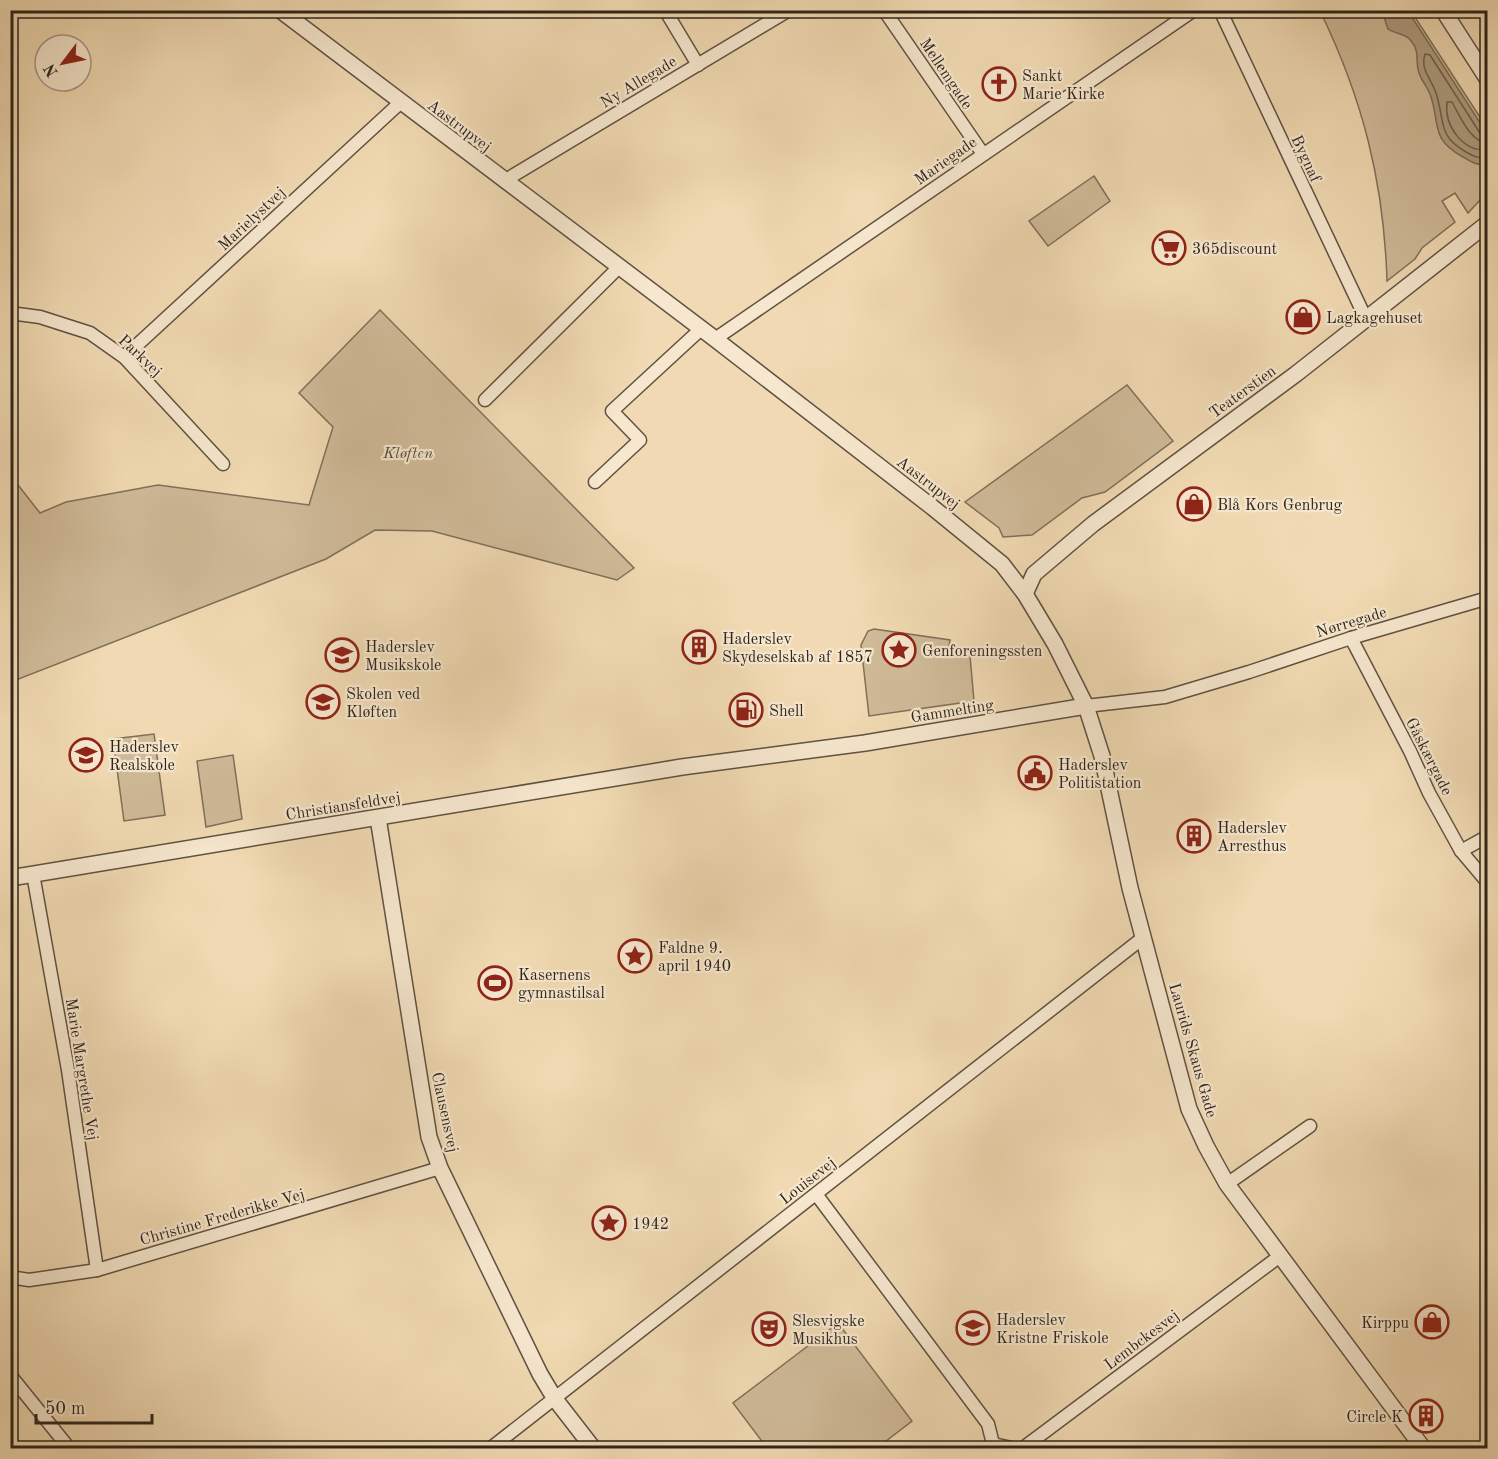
<svg xmlns="http://www.w3.org/2000/svg" width="1498" height="1459" viewBox="0 0 1498 1459" font-family="'Old Standard TT',serif">
<style>
.green{fill:#d0bb99;stroke:#7f705a;stroke-width:1.5}
.water{fill:#af9c7f;stroke:#7b6c57;stroke-width:1.5}
.lines{fill:none;stroke-linecap:round;stroke-linejoin:round}
.shore{stroke:#6e604d;stroke-width:1.5}
.minor-casing{stroke:#5f5241;stroke-width:15}
.tertiary-casing{stroke:#5f5241;stroke-width:18}
.minor{stroke:#f6e7ce;stroke-width:12}
.tertiary{stroke:#f6e7ce;stroke-width:15}
.labels{text-anchor:middle;stroke-width:4.5;stroke-linejoin:round;paint-order:stroke}
.street-label{font-size:16px;fill:#2e241b;stroke:#f6e7ce}
.poi-label{font-size:16px;fill:#2e241b;stroke:#f6e7ce;text-anchor:start}
.park-label{font-size:16px;font-style:italic;fill:#564a3a;stroke:#f6e7ce}
</style>
<rect width="100%" height="100%" fill="#f1dab3"/>
<filter id="stains"><feTurbulence type="fractalNoise" baseFrequency=".00333" numOctaves="4"/><feColorMatrix values="0 0 0 0 .2 0 0 0 0 .09 0 0 0 0 .02 0 0 0 .5 -.17"/></filter>
<radialGradient id="worn" r=".72"><stop offset=".6" stop-color="#630" stop-opacity="0"/><stop offset="1" stop-color="#630" stop-opacity=".3"/></radialGradient>
<g class="green">
<path d="M1320,11H1411L1487,128V186L1482,198L1468,213L1455,193L1442,201L1455,222L1422,248L1415,259L1387,281C1384,183 1363,99 1320,11Z"/>
<path d="M1094,176L1110,201L1048,246L1029,221Z"/>
<path d="M380,310L634,568L617,580L432,531L375,530L326,559L11,682V476L40,513L66,502L158,485L309,505L333,427L299,393Z"/>
<path d="M1127,385L1173,441L1105,492L1082,498L1032,535L1003,537L999,528L965,502Z"/>
<path d="M874,629L950,640L948,654L970,656L974,701L869,716L861,645L868,631Z"/>
<path d="M154,734L165,815L124,821L113,739Z"/>
<path d="M233,755L242,819L206,827L197,761Z"/>
<path d="M838,1323L912,1421L877,1448H767L733,1403Z"/>
</g>
<path class="water" d="M1382,11H1408L1486,132L1487,159L1485,164C1477,166 1470,161 1463,157C1429,138 1441,124 1430,94C1427,86 1419,78 1418,69C1416,59 1419,51 1412,42C1406,33 1397,35 1388,29Z"/>
<g class="lines">
<g class="shore">
<path d="M1488,136L1480,133L1430,55L1425,54C1420,70 1431,78 1436,93C1445,120 1437,136 1466,152C1473,156 1479,159 1488,158"/>
<path d="M1488,143C1470,142 1460,116 1452,102H1447C1444,125 1462,152 1488,150"/>
</g>
<g class="minor-casing">
<g id="minor">
<path d="M665,10L698,65"/>
<path d="M884,10L983,154"/>
<path d="M1220,10L1366,319"/>
<path d="M504,181L789,10"/>
<path d="M10,313L40,317L90,333L124,357L223,464"/>
<path d="M715,339L1194,10"/>
<path d="M124,357L401,102"/>
<path d="M485,400L619,267"/>
<path d="M595,482L640,440L612,411L701,329"/>
<path d="M1351,638L1410,751L1429,793L1461,851L1488,883"/>
<path d="M1086,706L1165,697L1249,672L1351,638L1488,598"/>
<path d="M1461,851L1488,836"/>
<path d="M33,874L68,1070L97,1270"/>
<path d="M1227,1184L1310,1126"/>
<path d="M816,1194L988,1424L993,1444"/>
<path d="M10,1277L29,1280L97,1270L440,1168"/>
<path d="M10,1375L69,1448"/>
<path d="M491,1448L1144,937"/>
<path d="M988,1448L993,1444L1012,1448"/>
<path d="M1023,1448L1280,1256"/>
</g>
</g>
<g class="tertiary-casing">
<g id="tertiary">
<path d="M280,10L715,339L932,507L1002,564L1025,594L1055,644L1086,706L1102,756L1130,888L1189,1109L1206,1146L1227,1184L1423,1448"/>
<path d="M1443,10L1488,80"/>
<path d="M1025,594L1034,574L1093,524L1296,374L1488,223"/>
<path d="M378,818L429,1137L440,1168L540,1374L555,1399L593,1448"/>
<path d="M10,878L682,767L865,743L1086,706"/>
</g>
</g>
<use href="#minor" class="minor"/>
<use href="#tertiary" class="tertiary"/>
</g>
<defs>
<g id="church-ring" transform="scale(1.725)"><circle r="9.5" fill="#f6e7ce" stroke="#8f2418" stroke-width="1.5"/><path d="M-1.2-6h2.4v3.5h3.3v2.4h-3.3V6h-2.4V-.1h-3.3v-2.4h3.3Z" fill="#8f2418"/></g>
<g id="supermarket-ring" transform="scale(1.725)"><circle r="9.5" fill="#f6e7ce" stroke="#8f2418" stroke-width="1.5"/><path d="M-6-5.5h2.5l.6 2H6L4.5 2H-2.5L-4.4-4H-6ZM-1.5 3.2a1.3 1.3 0 1 0 .1 0ZM3 3.2a1.3 1.3 0 1 0 .1 0Z" fill="#8f2418"/></g>
<g id="shop-ring" transform="scale(1.725)"><circle r="9.5" fill="#f6e7ce" stroke="#8f2418" stroke-width="1.5"/><path d="M-5-2.5h2.3a2.7 3.5 0 0 1 5.4 0H5L5.5 6h-11ZM-1.5-2.5h3a1.5 2.3 0 0 0-3 0Z" fill="#8f2418"/></g>
<g id="building-ring" transform="scale(1.725)"><circle r="9.5" fill="#f6e7ce" stroke="#8f2418" stroke-width="1.5"/><path d="M-4-6H4V6H1V3H-1V6H-4ZM-2.5-4.3h1.7v1.8h-1.7ZM.8-4.3h1.7v1.8H.8ZM-2.5-1h1.7V.8h-1.7ZM.8-1h1.7V.8H.8Z" fill="#8f2418"/></g>
<g id="sight-ring" transform="scale(1.725)"><circle r="9.5" fill="#f6e7ce" stroke="#8f2418" stroke-width="1.5"/><path d="M0-6L1.8-2.2L6-1.7L2.9 1.2L3.7 5.4L0 3.3L-3.7 5.4L-2.9 1.2L-6-1.7L-1.8-2.2Z" fill="#8f2418"/></g>
<g id="school-ring" transform="scale(1.725)"><circle r="9.5" fill="#f6e7ce" stroke="#8f2418" stroke-width="1.5"/><path d="M0-5L7-2L0 1L-7-2ZM-4 1L0 2.5L4 1V4Q0 6-4 4Z" fill="#8f2418"/></g>
<g id="fuel-ring" transform="scale(1.725)"><circle r="9.5" fill="#f6e7ce" stroke="#8f2418" stroke-width="1.5"/><path d="M-5.5-6h7V0h2V4h1.3V-2.5L3-4.5l.8-.8L6-3V5H2.5V1h-1V6h-7ZM-4.2-4.7v3.2H.2V-4.7Z" fill="#8f2418"/></g>
<g id="civic-ring" transform="scale(1.725)"><circle r="9.5" fill="#f6e7ce" stroke="#8f2418" stroke-width="1.5"/><path d="M-.6-6.5H3V-4.5H.6V-3L4-1V1h2V6H-6V1h2V-1L-.6-3ZM-1.2 2.5V6h2.4V2.5Z" fill="#8f2418"/></g>
<g id="stadium-ring" transform="scale(1.725)"><circle r="9.5" fill="#f6e7ce" stroke="#8f2418" stroke-width="1.5"/><path d="M0-5a6.5 5 0 1 0 0 10a6.5 5 0 1 0 0-10ZM-3.5-1.8h7v3.6h-7Z" fill="#8f2418"/></g>
<g id="theatre-ring" transform="scale(1.725)"><circle r="9.5" fill="#f6e7ce" stroke="#8f2418" stroke-width="1.5"/><path d="M-5-5.5Q0-4 5-5.5V0Q5 5 0 6Q-5 5-5 0ZM-3.3-2.5H-1v1.5H-3.3ZM1-2.5H3.3v1.5H1ZM-2.8 1Q0 5.5 2.8 1Z" fill="#8f2418"/></g>
</defs>
<g fill-rule="evenodd">
<use href="#church-ring" x="999" y="84"/>
<use href="#supermarket-ring" x="1169" y="248"/>
<use href="#shop-ring" x="1303" y="317"/>
<use href="#shop-ring" x="1194" y="504"/>
<use href="#building-ring" x="699" y="647"/>
<use href="#sight-ring" x="899" y="650"/>
<use href="#school-ring" x="342" y="655"/>
<use href="#school-ring" x="323" y="702"/>
<use href="#fuel-ring" x="746" y="710"/>
<use href="#school-ring" x="86" y="755"/>
<use href="#civic-ring" x="1035" y="773"/>
<use href="#building-ring" x="1194" y="836"/>
<use href="#sight-ring" x="635" y="956"/>
<use href="#stadium-ring" x="495" y="983"/>
<use href="#sight-ring" x="609" y="1223"/>
<use href="#shop-ring" x="1432" y="1322"/>
<use href="#school-ring" x="973" y="1328"/>
<use href="#theatre-ring" x="769" y="1329"/>
<use href="#building-ring" x="1426" y="1416"/>
</g>
<g class="labels">
<g class="street-label">
<text transform="translate(947 73) rotate(56)" y="6">Mellemgade</text>
<text transform="translate(638 81) rotate(-31)" y="6">Ny Allegade</text>
<text transform="translate(460 125) rotate(37)" y="6">Aastrupvej</text>
<text transform="translate(1307 158) rotate(65)" y="6">Bygnaf</text>
<text transform="translate(945 160) rotate(-35)" y="6">Mariegade</text>
<text transform="translate(251 218) rotate(-43)" y="6">Marielystvej</text>
<text transform="translate(141 355) rotate(43)" y="6">Parkvej</text>
<text transform="translate(1242 391) rotate(-36)" y="6">Teaterstien</text>
<text transform="translate(929 482) rotate(38)" y="6">Aastrupvej</text>
<text transform="translate(1351 621) rotate(-17)" y="6">Nørregade</text>
<text transform="translate(952 710) rotate(-9)" y="6">Gammelting</text>
<text transform="translate(1430 756) rotate(63)" y="6">Gåskærgade</text>
<text transform="translate(343 805) rotate(-9)" y="6">Christiansfeldvej</text>
<text transform="translate(1194 1050) rotate(74)" y="6">Laurids Skaus Gade</text>
<text transform="translate(83 1069) rotate(81)" y="6">Marie Margrethe Vej</text>
<text transform="translate(446 1112) rotate(78)" y="6">Clausensvej</text>
<text transform="translate(807 1180) rotate(-38)" y="6">Louisevej</text>
<text transform="translate(222 1216) rotate(-16)" y="6">Christine Frederikke Vej</text>
<text transform="translate(1141 1339) rotate(-37)" y="6">Lembckesvej</text>
</g>
<g class="poi-label">
<text x="1022" y="81">Sankt<tspan x="1022" dy="18">Marie Kirke</tspan></text>
<text x="1192" y="254">365discount</text>
<text x="1326" y="323">Lagkagehuset</text>
<text x="1217" y="510">Blå Kors Genbrug</text>
<text x="722" y="644">Haderslev<tspan x="722" dy="18">Skydeselskab af 1857</tspan></text>
<text x="365" y="652">Haderslev<tspan x="365" dy="18">Musikskole</tspan></text>
<text x="922" y="656">Genforeningssten</text>
<text x="346" y="699">Skolen ved<tspan x="346" dy="18">Kløften</tspan></text>
<text x="769" y="716">Shell</text>
<text x="109" y="752">Haderslev<tspan x="109" dy="18">Realskole</tspan></text>
<text x="1058" y="770">Haderslev<tspan x="1058" dy="18">Politistation</tspan></text>
<text x="1217" y="833">Haderslev<tspan x="1217" dy="18">Arresthus</tspan></text>
<text x="658" y="953">Faldne 9.<tspan x="658" dy="18">april 1940</tspan></text>
<text x="518" y="980">Kasernens<tspan x="518" dy="18">gymnastilsal</tspan></text>
<text x="632" y="1229">1942</text>
<text x="996" y="1325">Haderslev<tspan x="996" dy="18">Kristne Friskole</tspan></text>
<text x="792" y="1326">Slesvigske<tspan x="792" dy="18">Musikhus</tspan></text>
<text x="1409" y="1328" text-anchor="end">Kirppu</text>
<text x="1403" y="1422" text-anchor="end">Circle K</text>
</g>
<g class="park-label">
<text x="408" y="458">Kløften</text>
</g>
</g>
<rect width="1498" height="1459" fill="none" stroke="#f1dab3" stroke-width="36"/>
<rect x="12" y="12" width="1474" height="1435" fill="none" stroke="#2e241b" stroke-width="3"/>
<rect x="18" y="18" width="1462" height="1423" fill="none" stroke="#2e241b" stroke-width="1.5"/>
<g transform="translate(63 63) rotate(238)"><circle r="28" fill="#f6e7ce" stroke="#a69986" stroke-width="1.5"/>
<path d="M0-4.5L10 22L0 15L-10 22Z" fill="#8f2418"/>
<text y="-9" font-size="16" font-weight="bold" text-anchor="middle" fill="#2e241b">N</text>
</g>
<path d="M36 1414v9h116v-9" fill="none" stroke="#2e241b" stroke-width="3"/>
<text x="45" y="1414" font-size="18" fill="#2e241b" stroke="#f6e7ce" stroke-width="4.5" paint-order="stroke">50 m</text>
<rect width="100%" height="100%" filter="url(#stains)"/>
<rect width="100%" height="100%" fill="url(#worn)"/>
</svg>
